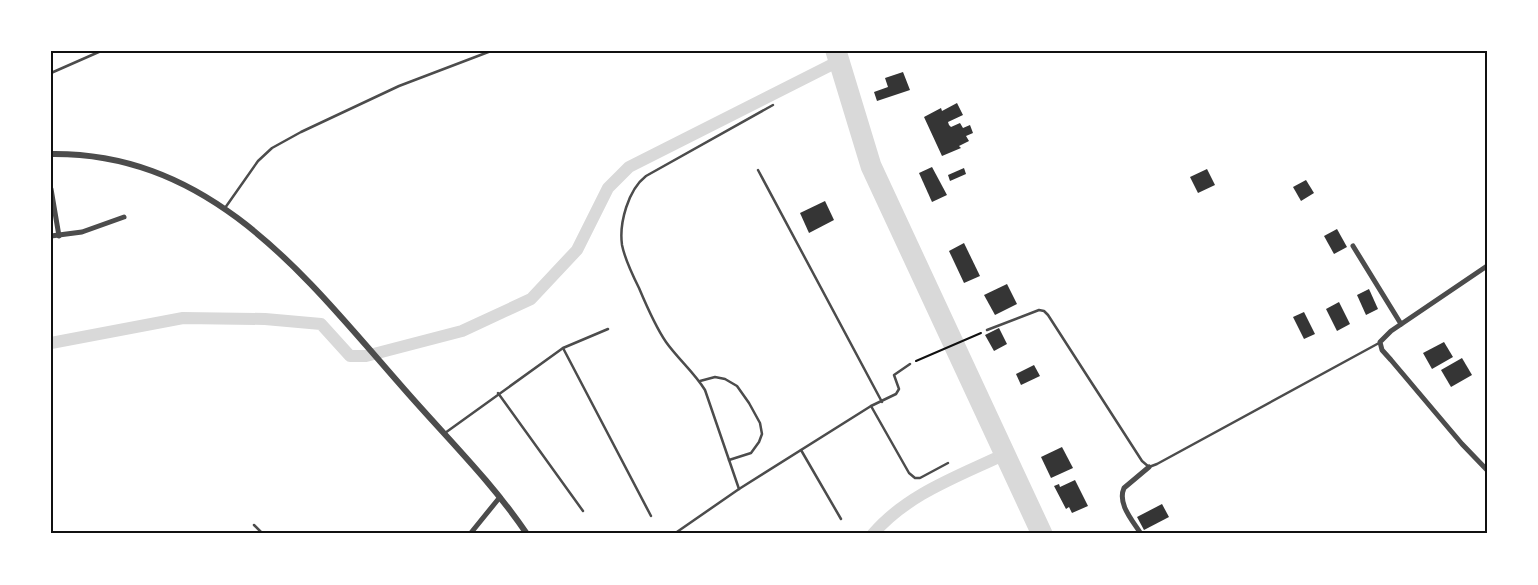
<svg xmlns="http://www.w3.org/2000/svg" width="1538" height="585" viewBox="0 0 1538 585" font-family="Overpass,sans-serif">
<style>
.lines{fill:none;stroke-linecap:round;stroke-linejoin:round}
.canal{stroke:#d9d9d9;stroke-width:12}
.river{stroke:#d9d9d9;stroke-width:21}
.building{fill:#353535}
.path{stroke:#111;stroke-width:2}
.service{stroke:#4c4c4c;stroke-width:2.5}
.minor{stroke:#4c4c4c;stroke-width:5}
.tertiary{stroke:#4c4c4c;stroke-width:6}
.neatline{fill:none;stroke:#111;stroke-width:2}
</style>
<rect width="100%" height="100%" fill="#fff"/>
<g class="lines">
<g class="canal">
<path d="M51,343L183,318L265,319L321,324L350,356H366L462,331L531,299L577,250L608,188L629,167L839,61"/>
<path d="M873,534C907,494 959,476 1005,454"/>
</g>
<path class="river" d="M836,51L871,166L1042,534"/>
</g>
<g class="building">
<path d="M903,72L910,90L877,101L874,92L888,87L885,78Z"/>
<path d="M957,103L963,115L948,122L949,125L951,127L960,123L963,128L970,125L973,133L966,136L969,141L959,146L961,148L942,156L924,117L941,108L942,111Z"/>
<path d="M932,167L947,195L932,202L919,173Z"/>
<path d="M964,168L966,174L950,181L948,175Z"/>
<path d="M1207,169L1215,185L1198,193L1190,177Z"/>
<path d="M1306,180L1314,193L1301,201L1293,187Z"/>
<path d="M825,201L834,220L809,233L800,213Z"/>
<path d="M1337,229L1347,247L1334,254L1324,236Z"/>
<path d="M964,243L980,276L964,283L949,251Z"/>
<path d="M1007,284L1017,304L995,315L984,295Z"/>
<path d="M1369,289L1378,309L1366,315L1357,295Z"/>
<path d="M1339,302L1350,324L1337,331L1326,309Z"/>
<path d="M1304,312L1315,334L1304,339L1293,317Z"/>
<path d="M999,328L1007,344L994,351L985,335Z"/>
<path d="M1444,342L1453,357L1432,369L1423,353Z"/>
<path d="M1462,358L1472,375L1451,387L1441,370Z"/>
<path d="M1034,365L1040,376L1021,385L1016,374Z"/>
<path d="M1062,447L1073,468L1051,478L1041,457Z"/>
<path d="M1075,480L1088,506L1072,513L1069,507L1066,509L1054,486L1059,484L1060,487Z"/>
<path d="M1162,504L1169,517L1144,530L1137,517Z"/>
</g>
<g class="lines">
<path class="path" d="M916,361L981,333"/>
<g class="service">
<path d="M51,73L101,51"/>
<path d="M758,170L882,402"/>
<path d="M225,208L258,161L272,148L301,132L399,86L491,51"/>
<path d="M987,330L1039,310L1044,311L1048,315L1142,461L1149,467L1157,464L1379,343"/>
<path d="M563,348L651,516"/>
<path d="M700,381L715,377L725,379L737,386L749,403L760,423L762,434L759,442L751,453L729,460"/>
<path d="M498,393L583,511"/>
<path d="M871,406L909,473L915,478H920L948,463"/>
<path d="M445,433L563,348L608,329"/>
<path d="M801,450L841,519"/>
<path d="M739,489L705,390C694,372 678,359 666,342C655,326 647,307 639,288C632,274 625,260 622,245C619,223 628,190 646,176L773,105"/>
<path d="M254,525L263,534"/>
<path d="M674,534L739,489L871,406L896,394L899,389L894,375L910,364"/>
</g>
<g class="minor">
<path d="M51,189L59,236"/>
<path d="M51,236L82,232L124,217"/>
<path d="M1353,246L1401,324"/>
<path d="M1487,266L1391,331L1380,342L1382,350L1391,360L1462,444L1487,470"/>
<path d="M470,534L500,497"/>
<path d="M1141,534C1133,521 1117,504 1124,488L1149,467"/>
</g>
<path class="tertiary" d="M51,154C214,152 308,280 405,390C446,437 492,482 527,534"/>
</g>
<rect width="1538" height="585" fill="none" stroke="#ffffff" stroke-width="105"/>
<rect x="52" y="52" width="1434" height="480" class="neatline"/>
</svg>
